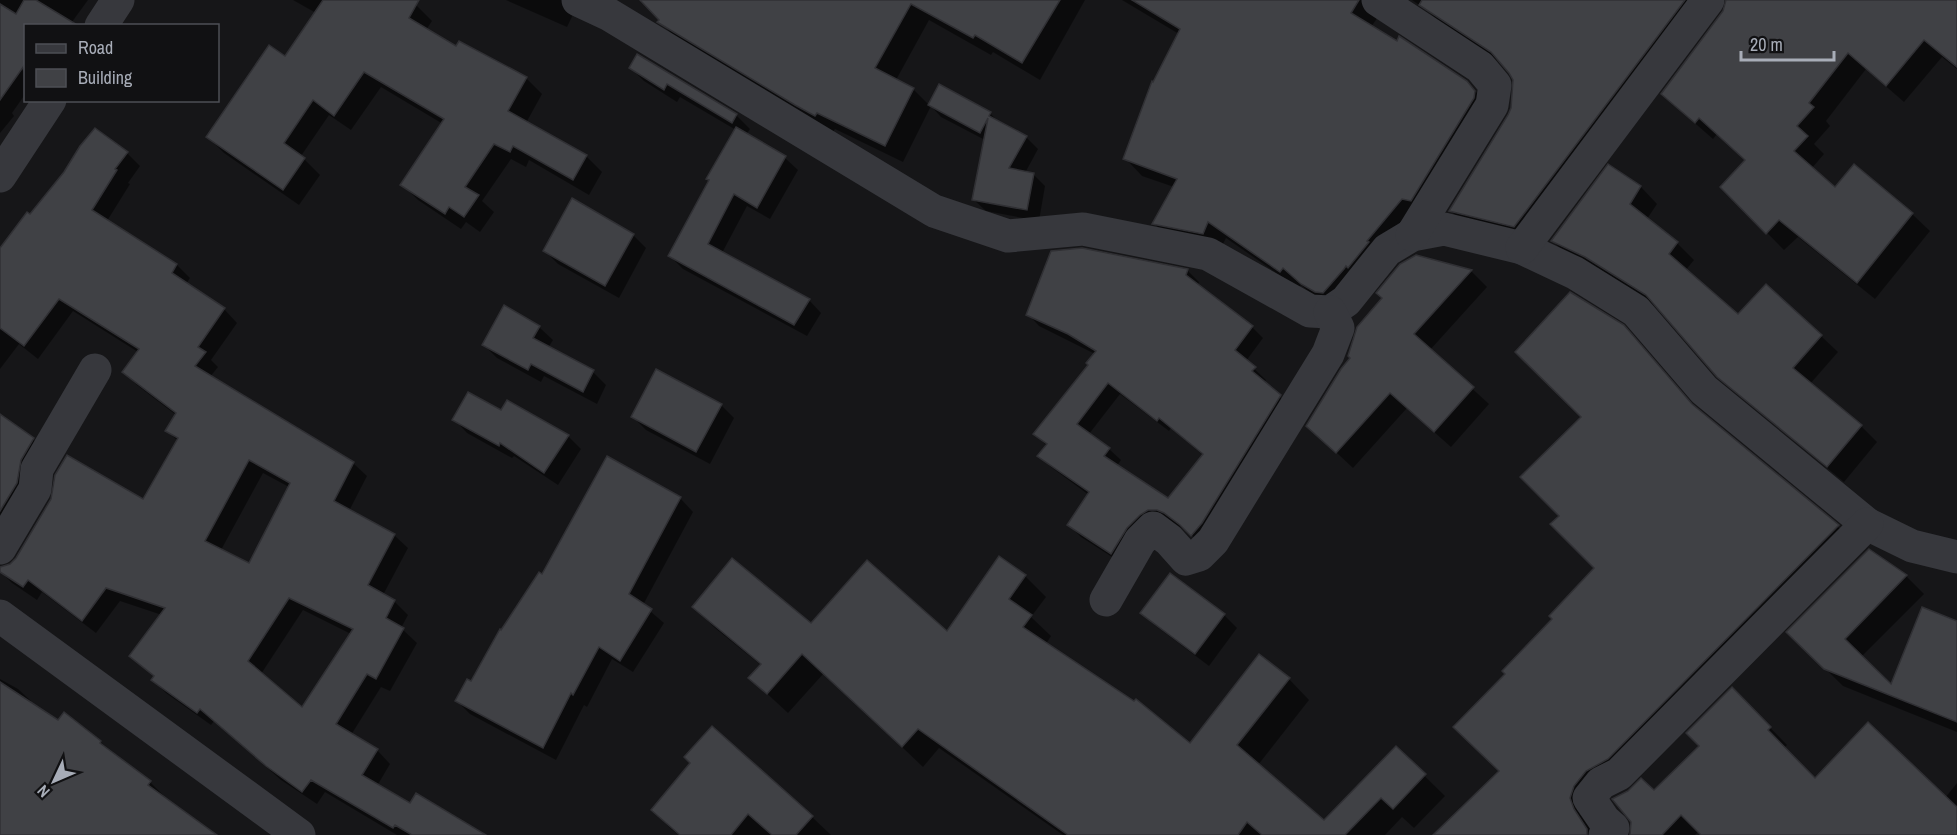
<svg xmlns="http://www.w3.org/2000/svg" width="1957" height="835" viewBox="0 0 1957 835" font-family="'Archivo Narrow',sans-serif">
<style>
.shadow{fill:#0007;fill-rule:evenodd}
.building{fill:#404145;stroke:#303034;stroke-width:1.5;fill-rule:evenodd}
.lines{fill:none;stroke-linecap:round;stroke-linejoin:round}
.minor{stroke:#37383d;stroke-width:33}
</style>
<rect width="100%" height="100%" fill="#161618"/>
<g class="shadow">
<path d="M0,0H88L69,26L0,20Z"/>
<path d="M293,0H407L416,5L432,21L426,30L457,48L526,78L542,94L526,123L586,156L602,172L589,195L529,160L526,167L511,159L482,201L494,212L480,232L466,222L461,229L418,200L402,184L443,124L381,87L351,130L329,115L301,156L320,175L299,205L224,153L208,137L286,58L316,13Z"/>
<path d="M506,0H580L567,27Z"/>
<path d="M642,0H1085L1040,80L993,52L991,55L929,20L896,80L913,89L929,105L990,113L1000,124L1026,137L1038,149L1025,173L1033,174L1045,186L1039,221L986,211L974,200L985,140L941,117L931,106L903,162L835,129L833,132L676,39Z"/>
<path d="M1122,0H1390L1371,27L1466,82L1485,101L1384,259L1320,301L1301,285L1298,288L1226,238L1220,250L1171,241L1154,223L1174,187L1142,176L1125,158L1154,84L1179,34Z"/>
<path d="M1412,0H1718L1532,244L1468,228L1451,211L1510,115L1515,88V80L1504,65L1439,22L1428,11Z"/>
<path d="M1728,0H1957V69L1942,57L1904,102L1866,69L1826,121L1830,126L1814,144L1824,154L1812,168L1835,189L1912,214L1930,231L1875,299L1798,237L1784,250L1722,187L1746,161L1717,134L1713,139L1681,111L1724,12Z"/>
<path d="M638,56L736,115L750,129L746,135L785,158L798,170L770,219L747,206L722,253L809,300L821,313L807,336L683,269L670,256L736,130L680,97L677,102L644,81L631,68Z"/>
<path d="M0,60L21,69L26,73V93L12,113L14,116L0,133Z"/>
<path d="M127,153L140,166L128,183L130,184L107,221L177,265L190,278L186,284L224,309L237,323L211,360L218,367L210,377L353,463L367,476L349,511L394,535L408,548L383,595L394,601L408,615L401,628L417,643L390,691L381,687L351,735L377,750L390,764L377,786L410,805L477,835H397L325,792L317,804L281,780L214,721L211,725L166,693L153,680L154,677L131,656L162,615L120,601L96,633L42,592L37,600L12,583L0,571L144,501L178,441L167,431L176,415L137,385L124,372L138,352L73,311L38,359L19,344L0,369V251L31,216ZM263,473L289,487L250,565L221,550ZM303,610L351,634L302,710L261,674Z"/>
<path d="M1609,166L1641,187L1657,204L1647,219L1677,243L1694,260L1685,271L1738,316L1821,336L1838,352L1810,384L1861,426L1877,442L1844,482L1736,393L1660,309L1603,273L1569,257L1553,241Z"/>
<path d="M633,235L646,248L619,298L558,264L545,251Z"/>
<path d="M1082,249L1188,271L1199,282L1198,285L1252,327L1263,338L1246,361L1266,380L1264,382L1291,408L1203,547L1191,534L1169,520L1123,564L1081,537L1069,525L1089,495L1051,467L1039,456L1047,446L1035,434L1089,365L1095,354L1039,326L1028,314ZM1120,394L1169,431L1171,428L1204,456L1169,500L1117,466L1121,460L1109,449L1089,434Z"/>
<path d="M1416,256L1471,271L1487,287L1430,350L1489,404L1451,447L1407,408L1353,468L1308,426L1352,358L1383,299Z"/>
<path d="M539,327L553,340L548,348L593,372L606,385L597,404L544,376L541,382L497,358L483,344Z"/>
<path d="M721,405L734,418L710,464L646,430L633,417Z"/>
<path d="M502,412L568,436L581,449L558,485L514,456L512,458L467,433L454,419Z"/>
<path d="M1698,412L1838,527L1853,541L1601,785L1595,835H1456L1501,771L1507,674L1596,568Z"/>
<path d="M0,416L33,439L46,452L0,547Z"/>
<path d="M607,458L681,499L693,512L643,605L664,623L633,672L612,659L587,707L584,705L556,760L470,714L457,701L472,683L542,576Z"/>
<path d="M1869,551L1906,576L1924,594L1861,657L1892,687L1957,622V732L1843,686L1788,632Z"/>
<path d="M1025,576L1046,597L1031,617L1051,636L1046,644L1190,745L1289,679L1309,700L1258,765L1324,822L1396,748L1445,796L1414,828L1402,817L1385,835H1063L939,748L923,767L824,673L788,713L750,678L762,666L715,628L694,607L811,625L947,633Z"/>
<path d="M1142,613L1224,615L1237,628L1209,666L1156,626Z"/>
<path d="M0,679L18,689L31,701L30,703L58,722L100,742L150,782L163,795L162,796L216,835H0Z"/>
<path d="M1749,706L1787,745L1784,748L1815,780L1945,798L1957,783V835H1703L1699,831L1695,835H1632L1654,792Z"/>
<path d="M712,728L812,817L831,835H679L671,829L653,810L692,763Z"/>
</g>
<g class="building">
<path d="M24,0H36L79,26H26V63L0,100V4L16,14Z"/>
<path d="M323,0H419L409,18L456,46L459,41L527,77L508,111L587,155L573,180L513,146L510,152L494,144L465,187L479,195L464,217L449,207L445,214L400,185L444,119L364,72L334,116L313,100L284,143L305,158L283,190L206,137L269,45L285,56Z"/>
<path d="M640,0H1060L1022,63L975,35L973,38L911,4L875,68L914,88L885,146L817,113L815,116L795,105L657,22L659,20Z"/>
<path d="M1132,0H1359L1351,13L1397,41L1399,36L1467,81L1475,91L1474,98L1411,201L1402,199L1367,241L1369,242L1348,268L1346,266L1344,269L1323,293L1315,292L1301,284L1283,268L1280,272L1208,222L1203,234L1152,224L1177,179L1123,159L1152,81L1153,82L1180,29Z"/>
<path d="M1422,0H1685L1514,227L1449,211L1508,115L1511,108L1513,80L1509,73L1491,52L1419,5Z"/>
<path d="M1726,0H1957V67L1924,40L1886,86L1848,53L1809,103L1814,107L1797,126L1808,136L1794,151L1835,187L1854,164L1913,213L1857,283L1779,220L1766,234L1720,187L1745,160L1699,118L1695,123L1661,94L1723,11Z"/>
<path d="M637,54L737,114L732,123L667,84L664,90L629,68Z"/>
<path d="M939,84L991,112L989,116L1027,136L1009,168L1034,173L1027,210L972,200L988,118L980,133L928,105Z"/>
<path d="M736,127L786,156L757,208L734,194L708,244L810,299L794,325L668,256L709,180L706,179Z"/>
<path d="M95,128L128,152L115,169L117,170L92,210L177,264L172,273L225,308L198,347L206,352L195,366L354,462L334,501L395,534L368,585L395,600L386,618L404,628L376,679L367,674L336,724L378,749L362,775L410,803L416,793L486,835H412L395,825L393,828L311,780L302,792L266,766L200,709L197,713L151,680L154,676L129,656L165,608L106,588L82,621L28,580L23,587L0,572V567L10,564L16,558L51,499L55,475L67,455L143,499L178,438L165,431L176,413L122,372L139,349L59,299L24,346L0,328V248L27,212L30,214L64,172L80,146ZM249,460L290,483L249,563L205,541ZM289,598L353,629L302,707L248,661Z"/>
<path d="M1608,164L1641,186L1630,204L1678,242L1669,254L1738,314L1766,284L1822,335L1793,368L1862,425L1827,467L1717,377L1646,295L1585,257L1551,241Z"/>
<path d="M572,198L634,234L605,286L543,251Z"/>
<path d="M1082,248L1188,269L1186,275L1253,326L1235,350L1256,367L1252,371L1281,395L1202,523L1191,536L1180,525L1164,513L1157,510H1148L1140,515L1127,528L1111,554L1067,525L1089,492L1037,456L1047,444L1033,434L1088,365L1086,363L1096,351L1068,334L1026,315L1051,251ZM1108,383L1157,421L1159,418L1203,454L1168,498L1104,456L1110,448L1077,424Z"/>
<path d="M1416,255L1472,270L1414,334L1474,387L1434,432L1390,393L1336,453L1306,426L1341,369L1350,358L1348,356L1357,327L1382,298L1376,293L1400,264Z"/>
<path d="M1570,292L1624,325L1692,404L1839,525L1608,759L1586,771L1574,786L1570,798L1574,809L1587,829V835H1433L1499,771L1453,727L1505,674L1502,671L1552,619L1549,616L1594,568L1550,524L1559,516L1520,477L1581,417L1515,352Z"/>
<path d="M504,305L540,326L533,338L594,370L583,392L531,364L528,370L482,345Z"/>
<path d="M656,369L722,404L696,452L631,417Z"/>
<path d="M468,392L501,410L507,400L569,435L544,473L500,443L499,446L452,420Z"/>
<path d="M0,414L34,438L21,460L17,483L0,511Z"/>
<path d="M607,456L681,497L629,594L652,609L620,661L599,647L573,695L571,693L543,748L455,701L467,679L471,681L500,629L501,630L539,572L542,574Z"/>
<path d="M1869,549L1907,575L1845,639L1891,684L1922,607L1957,621V722L1824,669L1786,632Z"/>
<path d="M999,556L1026,575L1009,599L1032,615L1023,627L1134,701L1136,699L1190,743L1259,654L1290,678L1237,745L1324,820L1396,746L1426,774L1393,809L1381,798L1345,835H1262L1247,822L1238,835H1068L918,729L902,747L802,654L767,694L748,678L761,664L692,607L732,558L811,623L867,560L947,631Z"/>
<path d="M1170,573L1225,614L1195,654L1140,613Z"/>
<path d="M0,682L58,720L64,712L101,741L100,743L151,781L148,785L217,835H0Z"/>
<path d="M1732,687L1771,727L1768,730L1815,778L1868,722L1957,807V835H1701L1681,815L1662,835H1630L1631,822L1612,799L1628,791L1641,778L1654,790L1699,746L1686,733Z"/>
<path d="M712,726L813,816L796,835H772L748,814L731,835H680L651,810L690,763L684,757Z"/>
</g>
<g class="lines">
<g class="minor">
<path d="M578,0L608,14L934,211L1008,236L1083,229L1208,254L1310,311L1330,312L1346,301L1387,250L1412,235L1444,229L1522,248L1575,273L1636,311L1704,390L1867,524L1912,546L1957,557"/>
<path d="M1378,0L1480,67L1495,85L1492,105L1412,235"/>
<path d="M101,26L118,0"/>
<path d="M0,176L50,100"/>
<path d="M1522,248L1708,0"/>
<path d="M0,548L35,489L37,469L95,370"/>
<path d="M1106,600L1140,541L1153,528L1169,540L1186,559L1199,555L1213,541L1328,354L1338,328L1330,312"/>
<path d="M0,616L299,835"/>
<path d="M1605,835L1613,828L1604,820L1589,798L1601,783L1619,774L1867,524"/>
</g>
</g>
<rect x="24" y="24" width="195" height="78" fill="#111113" stroke="#4d4f55" stroke-width="1.5"/>
<rect x="36" y="44" width="30" height="9" fill="#37383d" stroke="#4d4f55" stroke-width="1.5"/>
<text x="78" y="54" font-size="18" fill="#a8adb8">Road</text>
<rect x="36" y="69" width="30" height="18" fill="#404145" stroke="#4d4f55" stroke-width="1.5"/>
<text x="78" y="84" font-size="18" fill="#a8adb8">Building</text>
<g transform="translate(54 781) rotate(226)" stroke="#111113" stroke-width="4.5" paint-order="stroke">
<path d="M0-4.5L10 22L0 15L-10 22Z" fill="#a8adb8"/>
<text y="-9" font-size="16" font-weight="bold" text-anchor="middle" fill="#a8adb8">N</text>
</g>
<path d="M1741 51v9h93v-9" fill="none" stroke="#a8adb8" stroke-width="3"/>
<text x="1750" y="51" font-size="18" fill="#a8adb8" stroke="#111113" stroke-width="4.5" paint-order="stroke">20 m</text>
</svg>
